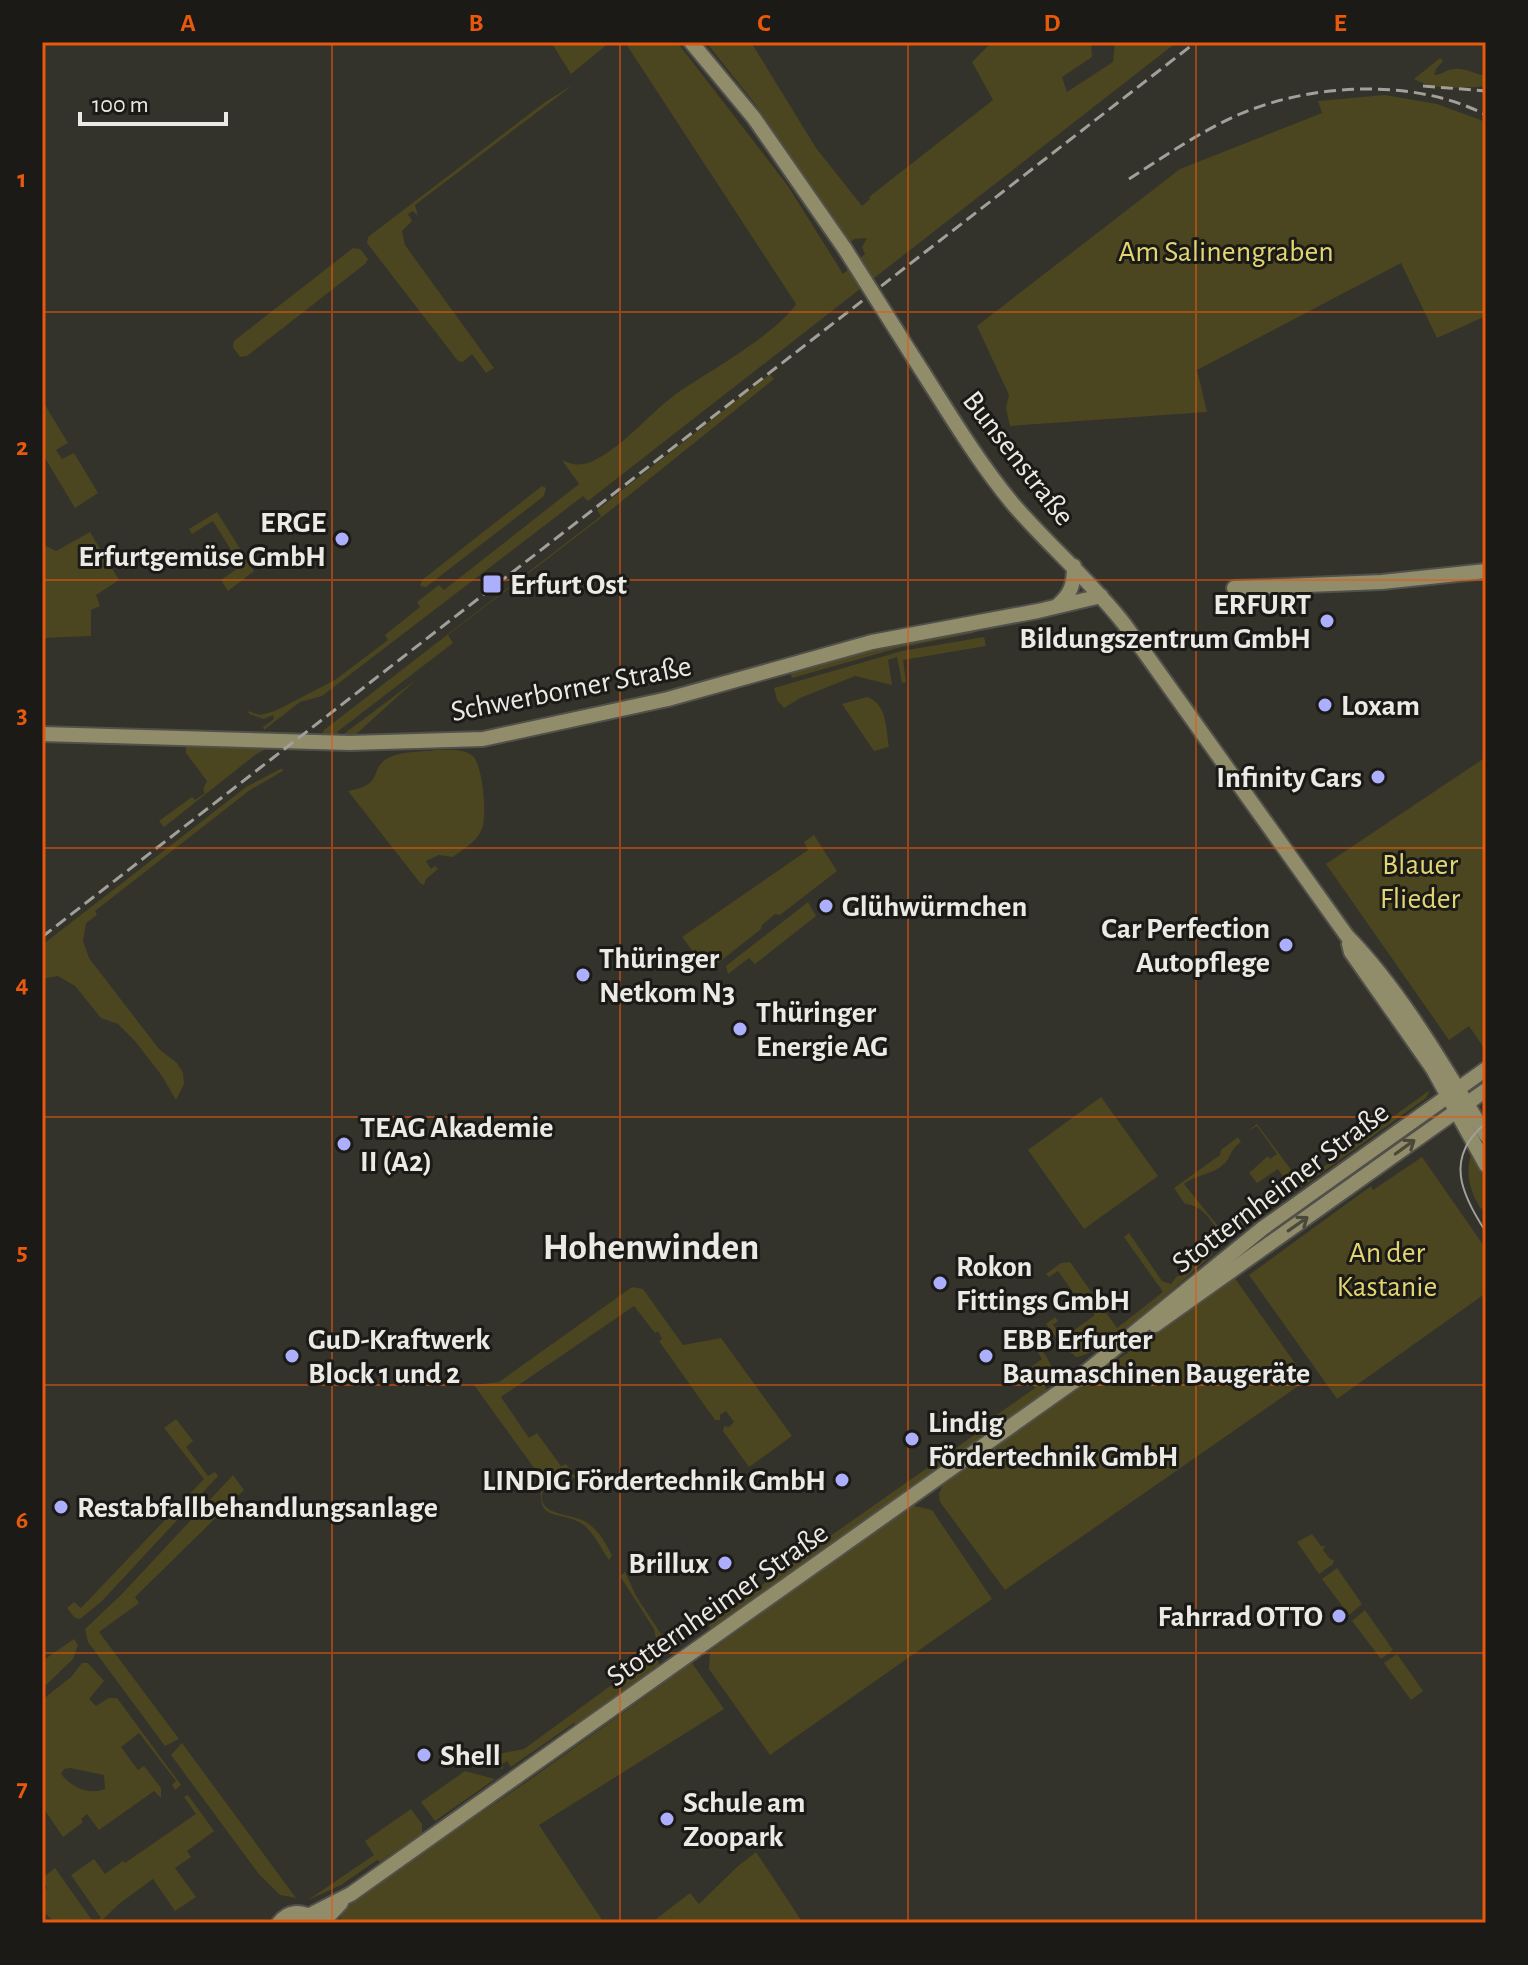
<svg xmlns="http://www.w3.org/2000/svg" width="1528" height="1965" viewBox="0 0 1528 1965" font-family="'Alegreya Sans',sans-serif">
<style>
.green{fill:#4b4620;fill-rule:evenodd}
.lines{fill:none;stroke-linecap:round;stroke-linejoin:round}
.secondary-casing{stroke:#51504a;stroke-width:18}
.secondary{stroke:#918d6b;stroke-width:14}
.tram{stroke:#a1a09a;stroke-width:2}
.rail{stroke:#a1a09a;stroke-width:3;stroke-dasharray:12 6;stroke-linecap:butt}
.secondary-bridge-casing{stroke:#51504a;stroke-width:18;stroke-linecap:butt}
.secondary-bridge{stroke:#918d6b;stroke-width:14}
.oneway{stroke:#4a4839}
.grid{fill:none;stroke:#e8590c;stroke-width:2;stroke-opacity:0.55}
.poi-dot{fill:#acaffb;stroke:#1b1a17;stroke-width:3}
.labels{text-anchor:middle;stroke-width:6;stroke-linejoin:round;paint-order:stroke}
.park-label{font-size:30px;fill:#e2d572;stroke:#1b1a17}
.street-label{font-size:30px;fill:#ebeae5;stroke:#1b1a17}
.poi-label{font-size:30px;font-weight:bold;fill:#ebeae5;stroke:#1b1a17;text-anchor:start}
.district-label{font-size:38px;font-weight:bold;fill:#ebeae5;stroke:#1b1a17}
.neatline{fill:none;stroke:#e8590c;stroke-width:3}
.grid-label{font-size:26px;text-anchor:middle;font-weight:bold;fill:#e8590c}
</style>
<rect width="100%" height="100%" fill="#33322b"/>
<g class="green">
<path d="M551,42H610L571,74Z"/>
<path d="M628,42H677L788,186L843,274L865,254L862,247L867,238L854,239L849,244L755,104L706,42H751L816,148L862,206L870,199L869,197L993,100L972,62L992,42H1091L1092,57L1062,77L1067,92L1113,62L1115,42H1177L588,501L583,496L322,696L300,702L264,730L263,727L274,719L273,715L264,719L249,714L248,711L260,715L275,711L335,680L388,640L385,635L420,607L417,602L439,585L444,590L579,484L562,460C572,465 580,466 591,462C627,445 650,411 683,389C712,370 777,333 796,304L626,44Z"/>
<path d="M1440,58L1443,61L1436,69L1434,75C1442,75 1445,70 1453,69C1464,67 1475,74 1486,76V86C1464,88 1434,91 1414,79Z"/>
<path d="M573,85L415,205L418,216L413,211L408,214L412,221L402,231L405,245L494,368L486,373L472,354L463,362L458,361L367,243L368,237L545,102Z"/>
<path d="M1385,95L1437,104L1486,122V316L1437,338L1401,263L1197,370L1207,412L1010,426L1006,408L1009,395L977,326L1180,169L1322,113L1318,101Z"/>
<path d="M353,248L360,249L368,259L365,264L247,356L240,357L233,347L234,341Z"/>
<path d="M770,374L774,379L602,517L448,635L453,643L337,732L341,736L417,679L353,737L321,736L324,730L601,516L597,510Z"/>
<path d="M42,400L68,443L56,450L62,459L74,453L98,493L75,508L42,453Z"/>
<path d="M542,486L546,488L544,496L426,587L420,586L422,580Z"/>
<path d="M217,512L254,571L228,591L221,580L241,566L213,521L192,534L189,529Z"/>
<path d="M90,532L119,580L96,595L100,606L91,610V636L42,638V544L56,551Z"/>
<path d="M973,629L974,633L898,648L792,678L789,671L874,648Z"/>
<path d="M984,637L986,646L903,660L906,682L902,683L897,657L888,660L892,685L855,676L800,698L784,708L777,700L774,688L902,651Z"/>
<path d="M867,697C887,703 886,729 889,747L874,751L842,704Z"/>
<path d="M186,743L273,745L255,755L164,827L159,821L192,797L195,800L205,793L203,789L207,781L186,753Z"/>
<path d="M436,750C448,750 463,748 473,756C483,766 488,819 481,831C476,842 462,850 453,857L439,855L426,861L431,869L435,866L438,869L426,879L424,885L421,884L348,791C387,784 367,768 390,757C402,751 422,752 436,750Z"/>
<path d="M1486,757V1051L1469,1026L1449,1040L1326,864Z"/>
<path d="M282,768L283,771L250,790L95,911L97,915L86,923L83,941L89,958L159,1049L177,1063L183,1073L184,1084L176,1100L162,1076L135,1041L118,1024L101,1018L75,986L58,976L42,979V945L246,787Z"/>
<path d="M814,835L837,871L780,915L775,914L762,925L761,929L708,971L682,937L808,850L804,842Z"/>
<path d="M808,902L816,916L755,964L749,958L728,974L726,966Z"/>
<path d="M1430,1090L1426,1098L1299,1189C1270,1201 1247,1221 1225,1242C1215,1227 1205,1205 1185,1204L1174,1188L1220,1155L1221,1150L1238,1137L1241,1142C1229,1151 1233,1154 1225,1163C1213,1175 1197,1174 1184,1184L1222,1231L1288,1184L1278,1169L1257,1183L1249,1173L1268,1156L1270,1159L1277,1154L1257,1126L1247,1131L1257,1124L1301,1183Z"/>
<path d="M1101,1097L1158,1176L1084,1229L1028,1150Z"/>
<path d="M1472,1151L1486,1176V1206L1481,1209C1469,1190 1465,1173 1472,1151Z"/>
<path d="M1422,1157L1486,1249V1293L1337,1399L1249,1275L1371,1186L1373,1190Z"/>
<path d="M1129,1233L1162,1281L1171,1284L1177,1276H1181L1182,1272H1186L1187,1268L1190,1269L1192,1264L1196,1265L1198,1257L1206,1251L1213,1254C1192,1273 1097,1358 1076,1357L1060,1343L1046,1324L1055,1317L1058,1321L1053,1325L1063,1338L1095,1315L1085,1303L1082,1305L1058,1271L1049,1277L1046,1274L1061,1263L1070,1262L1117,1328L1163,1292L1124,1237Z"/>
<path d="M1234,1277L1304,1376V1382L1005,1590L940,1502L939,1494L943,1484Z"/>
<path d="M632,1287L643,1289L683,1345L721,1338L792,1436L749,1467L723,1431L724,1426L729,1427L734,1422L726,1411L720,1415V1420H715L659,1341L662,1339L658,1331L655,1333L634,1306L501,1397L529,1438L537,1433L561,1466L566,1464L577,1479L564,1474L546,1483C528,1519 573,1511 589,1524C599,1531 607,1545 612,1556L609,1560C601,1549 593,1531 582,1524C557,1508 535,1526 542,1479L474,1385L499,1382Z"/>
<path d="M1041,1349C1050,1362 1059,1374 1045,1387L1047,1390L998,1429L711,1630L708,1626L789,1565L997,1419L995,1416L1035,1388L1032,1382L1038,1377L1031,1367L1042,1359L1037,1351Z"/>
<path d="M176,1419L193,1441L186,1447L208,1476L215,1472L218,1476L102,1601L80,1619L75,1618L67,1608L74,1602L81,1608L204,1479L164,1428Z"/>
<path d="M233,1475L244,1490L135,1597L139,1603L99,1632L179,1739L165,1746L88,1642L85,1629L121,1595Z"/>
<path d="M910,1505L932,1510L992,1599L770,1755L709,1669L710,1651Z"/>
<path d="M1312,1534L1321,1546H1325L1323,1550L1330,1559L1334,1560L1333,1564L1319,1574L1297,1542Z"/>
<path d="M1337,1568L1362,1604L1349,1615L1322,1579Z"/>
<path d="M625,1572L636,1596L665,1640V1647L657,1660L660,1665L577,1727L574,1723L511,1767L507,1761L502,1764L503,1769L477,1762L487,1756L524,1749L650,1657L657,1643L654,1629L620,1576Z"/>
<path d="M1365,1610L1393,1650L1381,1659L1352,1621Z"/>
<path d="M74,1639L78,1645L73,1659L42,1689V1661Z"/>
<path d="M1397,1654L1423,1691L1411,1700L1384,1663Z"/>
<path d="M82,1663H88L104,1681L89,1699L96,1706L109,1698H117L181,1785L175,1790L172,1785L176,1781L139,1733L121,1747L138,1770L144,1766L161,1788V1798L154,1791L99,1830L87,1814L81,1819L83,1822L63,1837L42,1806V1700L71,1677ZM70,1768L104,1775L105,1789C88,1795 73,1788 61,1774L64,1769Z"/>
<path d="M692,1663L724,1709L539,1825L604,1923H338L345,1909L370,1888L528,1781Z"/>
<path d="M182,1743L296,1898L280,1895L258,1873L171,1755Z"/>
<path d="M465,1771L495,1779L435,1821L421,1802Z"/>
<path d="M188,1795L214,1831L187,1851L191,1857L175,1868L196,1897L175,1911L153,1879L120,1903L99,1923H56L42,1911V1892L47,1888L42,1878L55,1868L94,1923L101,1918L71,1875L94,1859L105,1874L123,1861L125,1863L196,1814L184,1797Z"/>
<path d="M411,1809L422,1824V1833L380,1862L377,1860L341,1885L308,1900L374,1855L365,1841Z"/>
<path d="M756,1852L803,1923H651L690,1893L699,1904L737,1867Z"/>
</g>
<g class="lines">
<g class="secondary-casing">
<g id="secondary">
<path d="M691,42L754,118L845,249"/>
<path d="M910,352C943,403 974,457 1013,504C1049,546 1091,581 1125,625L1347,936C1401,991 1446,1070 1486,1135"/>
<path d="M1234,588L1382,582L1486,571"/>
<path d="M1057,606C1071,594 1074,585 1074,566"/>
<path d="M42,734L350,743L483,739L668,699L872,642L1038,611L1101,596"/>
<path d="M1349,944L1351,952L1433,1069L1486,1165"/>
<path d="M1155,1325L1486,1090"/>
<path d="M308,1916L351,1894L1076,1380L1263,1228L1486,1069"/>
<path d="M279,1923C288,1911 301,1910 313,1919"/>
<path d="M322,1923L341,1903"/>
</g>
</g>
<use href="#secondary" class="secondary"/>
<path class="tram" d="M1486,1123C1444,1157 1461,1194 1486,1232"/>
<g class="rail">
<path d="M1423,86L1486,91"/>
<path d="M1129,179C1165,156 1201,131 1240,114C1313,83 1415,78 1486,115"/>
<path d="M42,937L1196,42"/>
</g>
<g class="secondary-bridge-casing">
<path id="secondary-bridge" d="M845,249L910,352"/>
</g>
<use href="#secondary-bridge" class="secondary-bridge"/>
</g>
<defs><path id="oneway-shaft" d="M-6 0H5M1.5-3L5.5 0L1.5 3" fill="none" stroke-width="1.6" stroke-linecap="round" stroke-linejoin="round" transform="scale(2)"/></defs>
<g class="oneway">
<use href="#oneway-shaft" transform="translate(1405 1147) rotate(-36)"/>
<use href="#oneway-shaft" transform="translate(1298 1224) rotate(-35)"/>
</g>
<path class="grid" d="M332,42V1923M620,42V1923M908,42V1923M1196,42V1923M42,312H1486M42,580H1486M42,848H1486M42,1117H1486M42,1385H1486M42,1653H1486"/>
<g class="poi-dot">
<circle cx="342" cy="539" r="8"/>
<rect x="482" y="574" width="20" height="20" rx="4"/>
<circle cx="1327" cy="621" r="8"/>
<circle cx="1325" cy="705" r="8"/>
<circle cx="1378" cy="777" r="8"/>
<circle cx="826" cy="906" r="8"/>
<circle cx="1286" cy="945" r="8"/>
<circle cx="583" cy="975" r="8"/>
<circle cx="740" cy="1029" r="8"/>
<circle cx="344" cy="1144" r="8"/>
<circle cx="940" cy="1283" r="8"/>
<circle cx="292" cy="1356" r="8"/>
<circle cx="986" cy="1356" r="8"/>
<circle cx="912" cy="1439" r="8"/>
<circle cx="842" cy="1480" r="8"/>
<circle cx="61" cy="1507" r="8"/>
<circle cx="725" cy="1563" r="8"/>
<circle cx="1339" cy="1616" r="8"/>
<circle cx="424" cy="1755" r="8"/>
<circle cx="667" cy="1819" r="8"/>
</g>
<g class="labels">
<g class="park-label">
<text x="1226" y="261">Am Salinengraben</text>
<text x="1420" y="874">Blauer<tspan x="1420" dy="34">Flieder</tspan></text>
<text x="1387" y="1262">An der<tspan x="1387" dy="34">Kastanie</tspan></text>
</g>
<g class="street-label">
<text transform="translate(1019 458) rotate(52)" y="10">Bunsenstraße</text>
<text transform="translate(571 688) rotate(-11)" y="10">Schwerborner Straße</text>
<text transform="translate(1280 1187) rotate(-37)" y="10">Stotternheimer Straße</text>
<text transform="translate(717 1604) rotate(-35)" y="10">Stotternheimer Straße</text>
</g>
<g class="poi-label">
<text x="326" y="532" text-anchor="end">ERGE<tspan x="326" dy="34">Erfurtgemüse GmbH</tspan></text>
<text x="510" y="594">Erfurt Ost</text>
<text x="1311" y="614" text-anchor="end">ERFURT<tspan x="1311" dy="34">Bildungszentrum GmbH</tspan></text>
<text x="1341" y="715">Loxam</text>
<text x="1362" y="787" text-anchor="end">Infinity Cars</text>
<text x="842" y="916">Glühwürmchen</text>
<text x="1270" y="938" text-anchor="end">Car Perfection<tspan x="1270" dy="34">Autopflege</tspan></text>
<text x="599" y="968">Thüringer<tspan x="599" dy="34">Netkom N3</tspan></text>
<text x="756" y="1022">Thüringer<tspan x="756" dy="34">Energie AG</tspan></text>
<text x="360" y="1137">TEAG Akademie<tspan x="360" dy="34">II (A2)</tspan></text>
<text x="956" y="1276">Rokon<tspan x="956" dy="34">Fittings GmbH</tspan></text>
<text x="308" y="1349">GuD-Kraftwerk<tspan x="308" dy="34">Block 1 und 2</tspan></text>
<text x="1002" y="1349">EBB Erfurter<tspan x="1002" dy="34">Baumaschinen Baugeräte</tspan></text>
<text x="928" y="1432">Lindig<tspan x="928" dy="34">Fördertechnik GmbH</tspan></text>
<text x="826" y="1490" text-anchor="end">LINDIG Fördertechnik GmbH</text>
<text x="77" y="1517">Restabfallbehandlungsanlage</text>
<text x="709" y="1573" text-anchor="end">Brillux</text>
<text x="1323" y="1626" text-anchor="end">Fahrrad OTTO</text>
<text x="440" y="1765">Shell</text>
<text x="683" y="1812">Schule am<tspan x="683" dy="34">Zoopark</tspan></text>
</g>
<g class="district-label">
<text x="651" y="1259">Hohenwinden</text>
</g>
</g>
<rect width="1528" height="1965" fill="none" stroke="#1b1a17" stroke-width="88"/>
<path d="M80 112v12h146v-12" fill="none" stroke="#ebeae5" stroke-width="4"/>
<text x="92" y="112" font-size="24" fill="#ebeae5" stroke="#1b1a17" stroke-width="6" paint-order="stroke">100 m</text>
<rect x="44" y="44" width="1440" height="1877" class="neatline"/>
<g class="grid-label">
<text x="188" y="31">A</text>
<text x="476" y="31">B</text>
<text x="764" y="31">C</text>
<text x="1052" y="31">D</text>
<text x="1340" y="31">E</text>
<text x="22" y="187">1</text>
<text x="22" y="455">2</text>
<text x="22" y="723">3</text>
<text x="22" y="992">4</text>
<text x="22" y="1260">5</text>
<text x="22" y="1528">6</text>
<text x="22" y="1796">7</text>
</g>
</svg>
